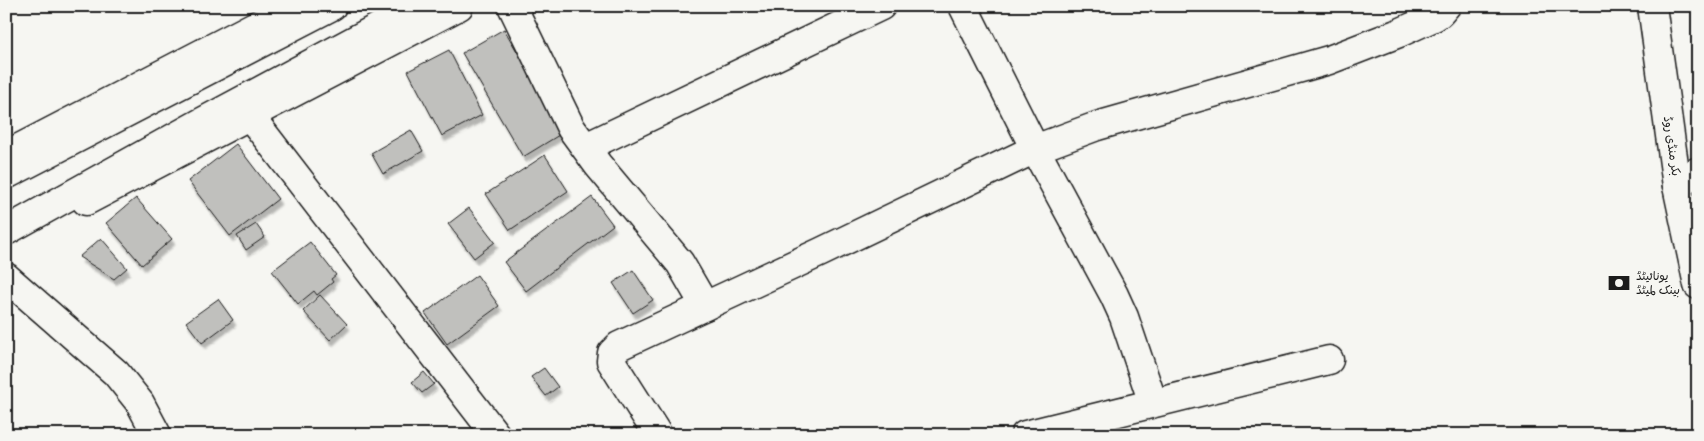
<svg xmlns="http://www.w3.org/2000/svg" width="1704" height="441" viewBox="0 0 1704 441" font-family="Delius,'Playpen Sans Arabic',sans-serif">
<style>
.building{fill:#c0c0bd;stroke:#1c1c1c;filter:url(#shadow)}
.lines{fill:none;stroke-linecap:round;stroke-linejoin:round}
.minor-casing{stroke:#1c1c1c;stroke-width:31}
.major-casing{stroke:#1c1c1c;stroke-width:31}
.minor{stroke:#f6f6f2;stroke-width:28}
.major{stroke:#f6f6f2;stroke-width:28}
.labels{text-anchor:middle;stroke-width:4.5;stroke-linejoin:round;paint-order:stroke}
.street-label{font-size:12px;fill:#1c1c1c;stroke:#f6f6f2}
.poi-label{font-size:12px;fill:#1c1c1c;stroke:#f6f6f2;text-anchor:start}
</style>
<defs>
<filter id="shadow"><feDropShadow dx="3" dy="5.5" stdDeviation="1" flood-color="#0004"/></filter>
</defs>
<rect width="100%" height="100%" fill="#f6f6f2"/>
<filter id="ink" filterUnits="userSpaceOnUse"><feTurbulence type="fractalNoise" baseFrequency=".02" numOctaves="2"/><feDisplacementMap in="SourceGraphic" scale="10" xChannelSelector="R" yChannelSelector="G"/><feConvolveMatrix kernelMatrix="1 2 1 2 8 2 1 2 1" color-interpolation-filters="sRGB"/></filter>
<g filter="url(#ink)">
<g class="building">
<path d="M504,29L564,132L523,157L462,53Z"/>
<path d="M449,50L482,115L442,136L408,71Z"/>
<path d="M411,130L423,151L383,174L371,153Z"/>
<path d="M236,144L278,199L230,236L188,181Z"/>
<path d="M545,155L568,191L510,230L486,194Z"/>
<path d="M592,197L613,225L526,291L504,262Z"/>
<path d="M136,198L172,239L142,265L106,223Z"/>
<path d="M469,208L495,242L474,258L448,224Z"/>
<path d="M256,224L265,237L246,250L237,236Z"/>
<path d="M101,238L127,268L114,279L79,257Z"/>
<path d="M310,242L336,275L331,279L333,282L317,295L314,291L298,304L272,271Z"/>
<path d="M633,270L653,300L633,313L613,283Z"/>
<path d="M477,275L499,306L447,344L425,313Z"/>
<path d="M320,295L347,324L330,340L303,311Z"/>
<path d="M218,299L233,320L202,343L186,322Z"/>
<path d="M544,368L558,387L546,396L531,377Z"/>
<path d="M424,372L434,384L422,393L412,382Z"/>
</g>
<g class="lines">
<g class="minor-casing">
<g id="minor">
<path d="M512,6L571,128L598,165L680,263L705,306"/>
<path d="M963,6L1035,149L1114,295L1124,317L1153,403"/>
<path d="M250,116L496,435"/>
<path d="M586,147L881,6"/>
<path d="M6,155L293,6"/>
<path d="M1677,186L1698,171"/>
<path d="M86,201L459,6"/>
<path d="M6,277L116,373L140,403L157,435"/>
<path d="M658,435L611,361L612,353L619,346L821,252L1035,149L1097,126L1329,60L1399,33L1434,17L1440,13L1446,6"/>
<path d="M1025,435L1329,360"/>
</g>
</g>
<g class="major-casing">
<g id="major">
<path d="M1652,6L1677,186L1698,285"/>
<path d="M6,175L332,6"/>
<path d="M6,231L202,122L418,6"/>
</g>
</g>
<use href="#minor" class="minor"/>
<use href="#major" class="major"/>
</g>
</g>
<defs>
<g id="bank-bare" transform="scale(1.725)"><path d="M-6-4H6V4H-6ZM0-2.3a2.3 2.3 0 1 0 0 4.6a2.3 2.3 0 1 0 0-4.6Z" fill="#1c1c1c" stroke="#f6f6f2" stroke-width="2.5" paint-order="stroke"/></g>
</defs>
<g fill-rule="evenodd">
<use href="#bank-bare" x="1619" y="283"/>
</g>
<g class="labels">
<g class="street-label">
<text transform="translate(1672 146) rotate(82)" y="4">بکر منڈی روڈ</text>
</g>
<g class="poi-label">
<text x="1636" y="280">یونائیٹڈ<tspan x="1636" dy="14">بینک لمیٹڈ</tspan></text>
</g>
</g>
<rect width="1704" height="441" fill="none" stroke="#f6f6f2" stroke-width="25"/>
<rect x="12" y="12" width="1679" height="416" fill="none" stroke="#1c1c1c" stroke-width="2" filter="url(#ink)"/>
</svg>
